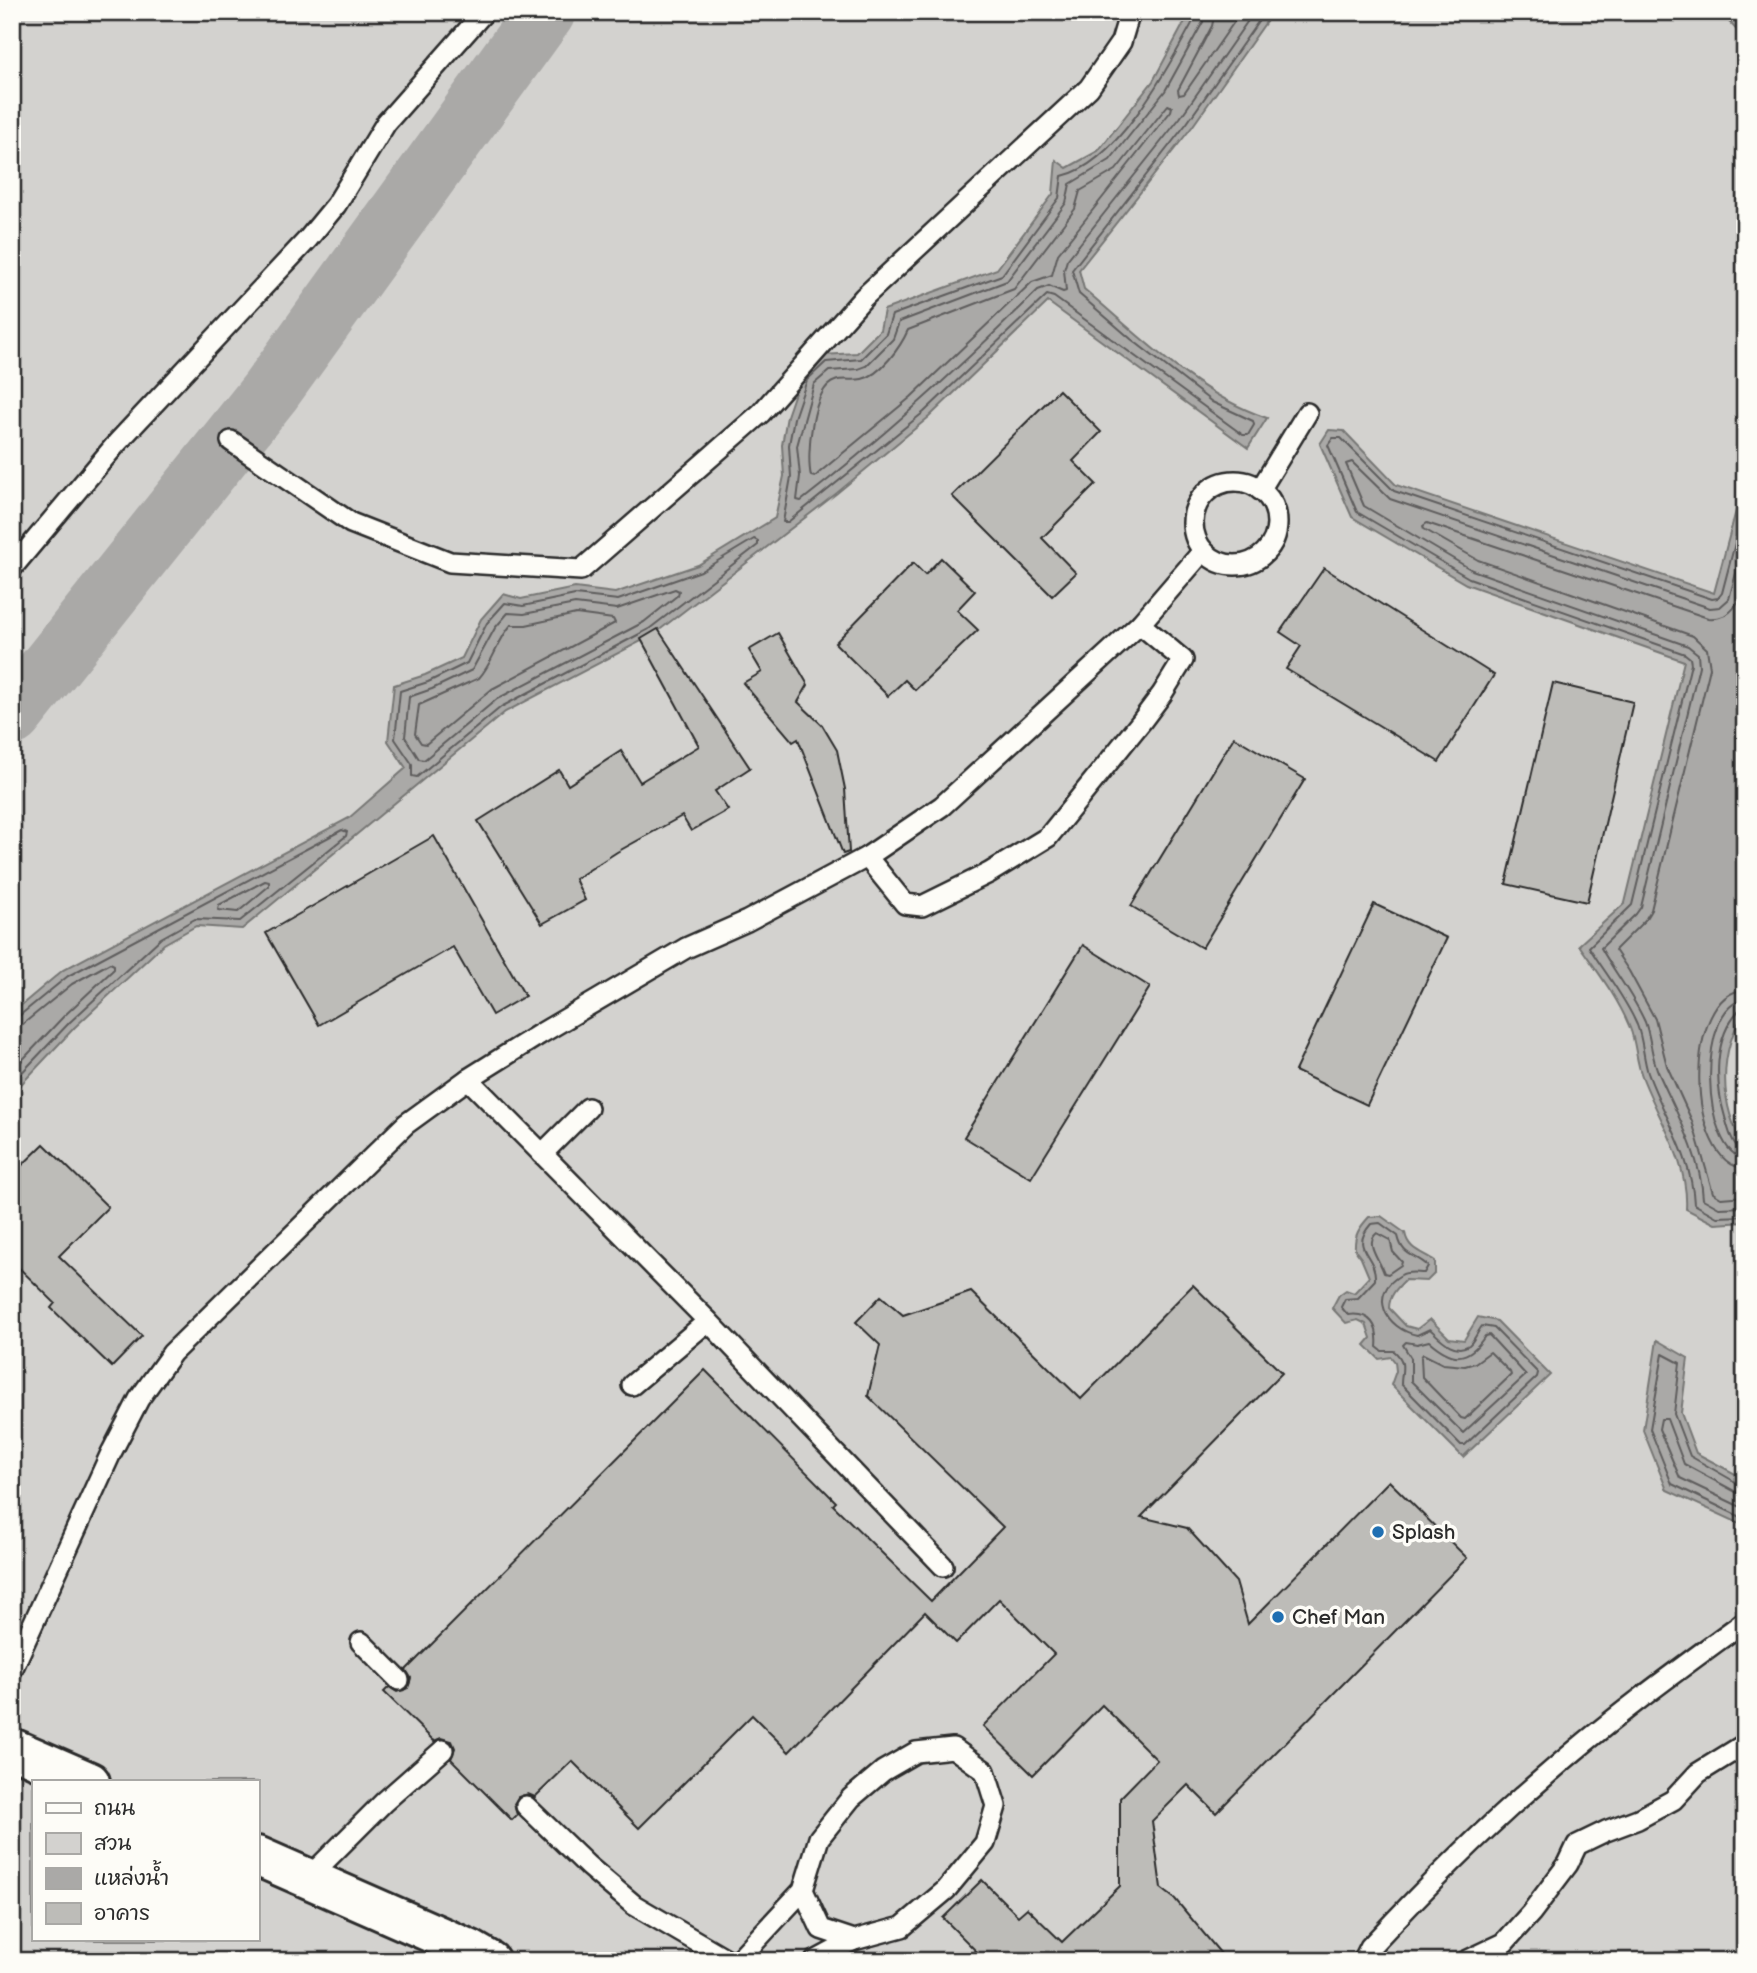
<svg xmlns="http://www.w3.org/2000/svg" width="1757" height="1973" viewBox="0 0 1757 1973" font-family="'Balsamiq Sans','Playpen Sans Thai',sans-serif">
<style>
.green{fill:#d3d2cf;stroke:#7f7e7d;stroke-width:2;fill-rule:evenodd}
.water{fill:#aaa9a7;stroke:#777775;stroke-width:2}
.lines{fill:none;stroke-linecap:round;stroke-linejoin:round}
.shore{stroke:#5e5d5d;stroke-width:2}
.river{stroke:#aaa9a7;stroke-width:61}
.building{fill:#bdbcb8;stroke:#2b2b2b;stroke-width:2}
.service-casing{stroke:#2b2b2b;stroke-width:24}
.minor-casing{stroke:#2b2b2b;stroke-width:44}
.service{stroke:#fdfcf7;stroke-width:19}
.minor{stroke:#fdfcf7;stroke-width:38}
.poi-dot{fill:#1f6fb2;stroke:#fdfcf7;stroke-width:2.5}
.labels{text-anchor:middle;stroke-width:7;stroke-linejoin:round;paint-order:stroke}
.poi-label{font-size:21px;fill:#2b2b2b;stroke:#fdfcf7;text-anchor:start}
</style>
<rect width="100%" height="100%" fill="#f0efeb"/>
<filter id="ink" filterUnits="userSpaceOnUse"><feTurbulence type="fractalNoise" baseFrequency=".0143" numOctaves="2"/><feDisplacementMap in="SourceGraphic" scale="14" xChannelSelector="R" yChannelSelector="G"/><feConvolveMatrix kernelMatrix="1 2 1 2 8 2 1 2 1" color-interpolation-filters="sRGB"/></filter>
<g filter="url(#ink)">
<path class="green" d="M12,12H1745V1961H12ZM33,1782H257V1940H33Z"/>
<g class="water">
<path d="M1190,12H1273L1192,127L1079,270L1084,289C1141,337 1196,394 1267,418L1248,448L1048,302L929,417L837,493L653,635L505,712L242,929L196,926L164,944L75,1027L12,1094V1013L63,970L349,818L406,768L388,741L394,685L425,675L462,658L481,619L503,594L521,599L575,588L615,593L698,565L775,518L784,476L782,445L787,416L801,375L822,355L857,353L880,330L884,310L997,269L1053,194L1056,160L1067,168L1098,151L1153,81Z"/>
<path d="M1720,12H1745V39Z"/>
<path d="M1329,430L1344,431L1396,485L1714,593L1745,477V1012C1718,1051 1719,1107 1745,1146V1222L1715,1224L1686,1209C1689,1161 1658,1119 1642,1076C1636,1061 1636,1043 1630,1028C1618,998 1597,971 1579,945L1625,903L1684,661L1466,584L1352,517L1320,444Z"/>
<path d="M1381,1216L1405,1233C1408,1250 1422,1252 1435,1261V1273L1427,1281L1405,1280C1397,1288 1389,1296 1389,1308L1406,1326L1417,1329L1430,1319L1449,1338L1464,1340L1478,1317L1497,1321L1550,1375L1463,1457L1391,1385L1396,1371L1395,1362L1391,1357L1379,1359L1365,1345L1371,1338L1366,1324L1358,1320L1346,1323L1332,1308L1339,1295L1346,1290L1354,1293L1369,1277L1361,1258L1355,1250C1354,1235 1359,1228 1369,1217Z"/>
<path d="M1657,1340L1688,1358L1681,1413L1696,1453L1745,1479V1526L1667,1490L1643,1430Z"/>
</g>
<g class="lines">
<g class="shore">
<path d="M1196,12L1195,18C1169,66 1118,164 1062,176L1059,198L1002,275L892,315L886,334L861,359L826,362L807,380L794,418L789,445L791,477L783,522H788L924,412L1047,295L1054,297L1243,435H1248L1254,425L1253,421L1212,402L1131,339L1079,294L1072,270L1187,123L1265,12"/>
<path d="M1204,12L1203,22L1165,91L1110,160L1070,184L1066,203L1007,281L899,322L893,339L866,366L858,369L829,371L814,384L797,446L800,476L797,500L801,501C885,436 963,365 1038,290L1049,286L1063,292L1066,291L1064,270L1067,260L1180,118L1254,12"/>
<path d="M1215,12L1212,26L1178,90L1179,95L1184,94L1241,12"/>
<path d="M1168,105L1172,107L1171,111L1058,254L1052,275L1032,282L911,397L820,472L815,477L811,476C806,456 812,388 835,381C843,378 853,381 862,379C881,375 901,346 908,330L1014,289L1075,209L1080,191L1116,170Z"/>
<path d="M1745,505L1722,593L1718,598L1712,599L1394,491L1341,438H1333L1328,445L1357,512L1469,578L1685,654L1690,658L1691,664L1632,905L1589,947C1605,973 1625,997 1637,1025C1643,1040 1643,1057 1648,1073C1664,1117 1692,1156 1694,1204L1717,1217L1745,1216"/>
<path d="M754,539L758,541V545L649,629L501,707L417,777L412,776V764L395,739L400,691L428,682L467,663L487,623L505,603L523,606L575,595L618,600L701,571Z"/>
<path d="M1745,540L1729,599L1720,607L1710,608L1390,499L1352,462L1346,464L1364,506L1472,570L1688,646L1698,654L1699,666L1641,907L1636,914L1601,948C1615,973 1633,995 1645,1022C1651,1038 1651,1057 1659,1074C1676,1112 1701,1156 1703,1199L1719,1208L1745,1207"/>
<path d="M1745,582C1739,602 1733,620 1708,618L1427,523L1423,526L1424,529L1478,560L1693,636L1707,649L1710,668L1651,910L1645,920L1615,950L1629,971L1655,1019L1667,1066L1692,1121L1713,1193L1721,1198L1745,1196"/>
<path d="M675,589L679,591L678,595L644,622L497,699L424,760L419,759L405,737L409,697L432,689L472,670L495,628L508,613L524,614L575,604L617,609Z"/>
<path d="M576,614L613,619L615,623L492,689L426,744L421,743L415,734L419,705L479,678C493,663 497,641 511,625H526Z"/>
<path d="M265,881L269,882V886L238,912L218,910L219,905Z"/>
<path d="M1745,990C1682,992 1686,1166 1745,1168"/>
<path d="M1745,1000C1696,1003 1701,1155 1745,1158"/>
<path d="M1745,1009L1739,1010C1713,1038 1715,1083 1725,1117C1728,1128 1730,1138 1738,1148L1745,1149"/>
<path d="M12,1018L19,1016L68,976L342,830L347,832L346,836L240,921L195,919L161,938L70,1022L12,1083"/>
<path d="M12,1027L23,1024L72,984L110,963L114,965V969L64,1016L12,1071"/>
<path d="M1380,1223L1398,1236C1403,1258 1415,1253 1428,1266L1424,1273C1417,1273 1407,1271 1401,1275C1367,1294 1386,1329 1417,1335L1430,1329C1439,1337 1454,1355 1469,1345C1474,1341 1478,1331 1482,1326L1494,1328L1538,1373L1537,1377L1465,1445H1461L1401,1384C1401,1371 1407,1362 1394,1351H1382L1377,1347C1379,1326 1371,1312 1348,1315L1341,1307L1345,1299L1358,1298L1375,1280C1377,1254 1348,1250 1371,1224Z"/>
<path d="M1377,1233L1390,1240L1393,1252L1402,1262L1401,1265L1388,1274L1384,1273C1379,1258 1364,1243 1377,1233Z"/>
<path d="M1489,1335L1526,1375L1463,1433L1411,1381V1358L1403,1345L1406,1342L1417,1344L1429,1341C1452,1361 1467,1363 1485,1336Z"/>
<path d="M1490,1352L1510,1372L1511,1375L1465,1419L1461,1418L1422,1377L1421,1357L1423,1354L1443,1364L1465,1366L1475,1363Z"/>
<path d="M1745,1485L1739,1484L1690,1456L1674,1414L1680,1363L1663,1354L1650,1429L1672,1484L1745,1519"/>
<path d="M1745,1494L1736,1492L1684,1464L1667,1419H1661L1659,1429L1680,1478L1745,1509"/>
</g>
<path class="river" d="M12,715L270,392L545,12"/>
</g>
<g class="building">
<path d="M1059,390L1101,432L1073,461L1096,484L1042,538L1076,573L1052,596L952,496Z"/>
<path d="M941,558L975,591L957,610L978,630L915,690L905,680L888,696L835,643L913,563L925,575Z"/>
<path d="M1324,568L1494,675L1439,762L1286,669L1301,646L1280,632Z"/>
<path d="M658,629L750,768L715,791L728,810L691,831L682,816L617,852L575,879L585,900L542,924L478,821L559,770L568,785L621,751L640,782L699,746L641,639Z"/>
<path d="M778,633L808,685L798,702L822,725L837,750L845,789L849,852L843,854L798,739L793,742L743,683L762,672L749,650Z"/>
<path d="M1553,683L1633,702L1587,902L1506,884Z"/>
<path d="M1234,737L1305,779L1202,948L1131,906Z"/>
<path d="M434,836L525,996L492,1015L453,947L319,1025L266,933Z"/>
<path d="M1374,904L1447,938L1367,1105L1295,1071Z"/>
<path d="M1083,945L1150,987L1031,1178L964,1137Z"/>
<path d="M44,1144L108,1207L59,1256L142,1336L112,1367L51,1308L55,1303L12,1261V1175Z"/>
<path d="M1193,1285L1282,1373L1141,1517L1187,1528L1236,1582L1248,1624L1389,1481L1467,1558L1216,1813L1188,1785L1152,1821L1161,1888L1175,1899L1227,1961H986L943,1918L982,1880L1018,1916L1027,1908L1062,1942L1120,1886V1798L1157,1760L1102,1705L1033,1775L983,1726L1054,1654L999,1599L956,1643L925,1612L789,1752L752,1715L639,1828L572,1761L535,1797L528,1794L518,1797L514,1804L517,1815L512,1820L451,1759L455,1748L452,1741L441,1738L434,1741L384,1692L389,1687L397,1692L408,1688L411,1678L406,1670L705,1370L836,1502L833,1505L931,1601L1003,1527L868,1396L880,1345L856,1322L881,1296L903,1315L971,1292L1081,1399Z"/>
</g>
<g class="lines">
<g class="service-casing">
<g id="service">
<path d="M231,441L351,523L450,562L581,570L761,413L864,297L1089,88L1121,42L1130,12"/>
<circle cx="1235" cy="523" r="42"/>
<path d="M1260,490L1307,413"/>
<path d="M12,568L117,443L308,239L336,205L386,123L484,12"/>
<path d="M867,857L905,904L922,906L989,873L1048,837L1141,722L1162,694L1183,660L1140,624"/>
<path d="M468,1079L708,1321L943,1566"/>
<path d="M542,1154L588,1108"/>
<path d="M632,1385L708,1321"/>
<path d="M361,1642L399,1680"/>
<path d="M12,1670L111,1453L139,1399L172,1353L406,1124L468,1079L540,1034L686,948L747,921L867,857L942,806L1140,624L1203,551"/>
<path d="M526,1806L588,1866L634,1905L730,1961"/>
<path d="M308,1878L384,1802L443,1750"/>
<path d="M737,1961L803,1890L819,1838L851,1798L883,1771L916,1752L953,1748L985,1771L996,1806L985,1843L946,1890L902,1927L854,1940L821,1929L803,1890"/>
<path d="M815,1961L854,1940"/>
<path d="M1363,1961L1370,1947C1425,1888 1481,1831 1542,1779C1606,1722 1675,1672 1745,1621"/>
<path d="M1466,1961L1504,1943L1531,1913L1568,1864L1577,1845L1606,1831L1638,1819L1673,1800L1698,1773L1745,1744"/>
</g>
</g>
<g class="minor-casing">
<g id="minor">
<path d="M12,1748L90,1782"/>
<path d="M257,1856L471,1950L490,1961"/>
</g>
</g>
<use href="#service" class="service"/>
<use href="#minor" class="minor"/>
</g>
</g>
<g class="poi-dot">
<circle cx="1378" cy="1532" r="7"/>
<circle cx="1278" cy="1617" r="7"/>
</g>
<g class="labels">
<g class="poi-label">
<text x="1392" y="1539">Splash</text>
<text x="1292" y="1624">Chef Man</text>
</g>
</g>
<rect width="1757" height="1973" fill="none" stroke="#fdfcf7" stroke-width="42"/>
<rect x="21" y="21" width="1715" height="1931" fill="none" stroke="#2b2b2b" stroke-width="2.5" filter="url(#ink)"/>
<rect x="32" y="1780" width="228" height="161" fill="#fdfcf7" stroke="#a9a8a5" stroke-width="2"/>
<rect x="46" y="1803" width="35" height="10" fill="#fdfcf7" stroke="#a9a8a5" stroke-width="2"/>
<text x="94" y="1815" font-size="21" fill="#2b2b2b">ถนน</text>
<rect x="46" y="1833" width="35" height="21" fill="#d3d2cf" stroke="#a9a8a5" stroke-width="2"/>
<text x="94" y="1850" font-size="21" fill="#2b2b2b">สวน</text>
<rect x="46" y="1868" width="35" height="21" fill="#aaa9a7" stroke="#a9a8a5" stroke-width="2"/>
<text x="94" y="1885" font-size="21" fill="#2b2b2b">แหล่งน้ำ</text>
<rect x="46" y="1903" width="35" height="21" fill="#bdbcb8" stroke="#a9a8a5" stroke-width="2"/>
<text x="94" y="1920" font-size="21" fill="#2b2b2b">อาคาร</text>
</svg>
